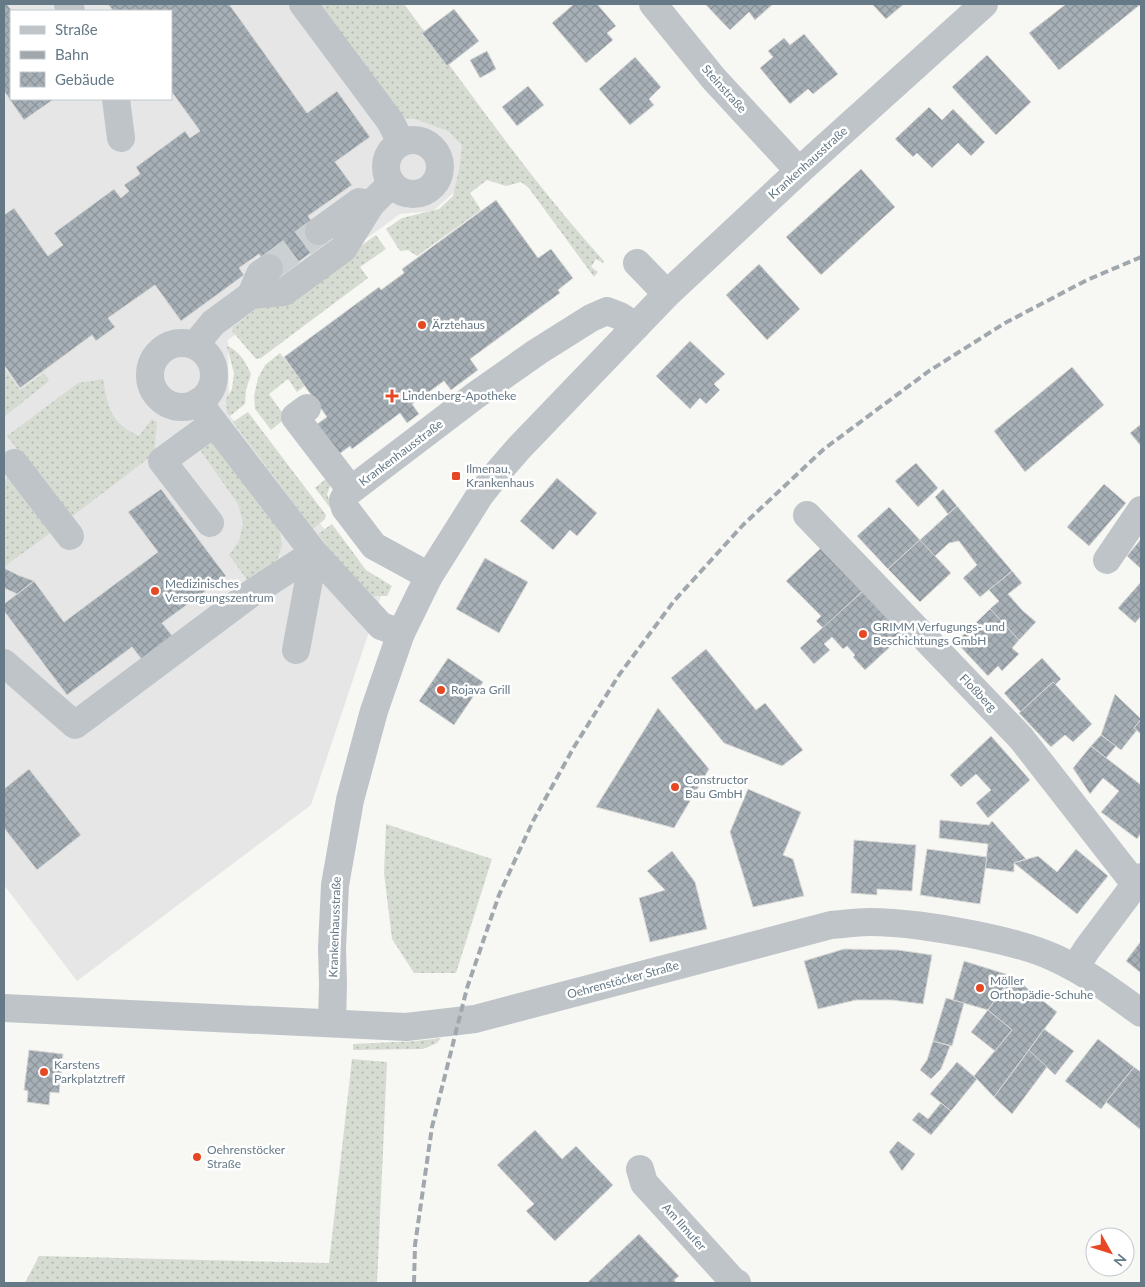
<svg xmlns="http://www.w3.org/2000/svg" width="1145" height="1287" viewBox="0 0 1145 1287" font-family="Lato,sans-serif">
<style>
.built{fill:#e5e6e5;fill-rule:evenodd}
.grass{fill:url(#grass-dots)}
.building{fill:url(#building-cross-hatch);stroke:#d9d9d6}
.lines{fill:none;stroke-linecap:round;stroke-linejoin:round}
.minor-tunnel{stroke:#cbd1d3;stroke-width:28;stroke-dasharray:28 14;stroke-linecap:butt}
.minor{stroke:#bfc4c8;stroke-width:28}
.rail{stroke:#a0a8ae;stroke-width:4;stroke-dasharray:8 4;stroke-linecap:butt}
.poi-dot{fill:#e74824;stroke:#fff;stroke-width:2}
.labels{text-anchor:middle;stroke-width:5;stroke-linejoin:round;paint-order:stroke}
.street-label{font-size:12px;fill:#657986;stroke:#fff}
.poi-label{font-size:12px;fill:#657986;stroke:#fff;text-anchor:start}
</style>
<defs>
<pattern id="grass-dots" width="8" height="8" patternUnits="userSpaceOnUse" patternTransform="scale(1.25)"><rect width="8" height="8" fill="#d7dcd3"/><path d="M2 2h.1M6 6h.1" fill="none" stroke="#b2b7b1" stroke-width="1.8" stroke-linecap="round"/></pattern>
<pattern id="building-cross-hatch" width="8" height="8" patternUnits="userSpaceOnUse" patternTransform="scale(1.25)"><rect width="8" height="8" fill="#a7b0b6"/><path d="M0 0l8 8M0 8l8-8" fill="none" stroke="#8c949a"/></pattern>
</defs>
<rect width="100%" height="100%" fill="#f7f7f4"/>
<path class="built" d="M4,4H388L494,142L468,180L433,211L400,214L228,340L229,415L381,596L311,805L77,981L4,885ZM11,11H171V99H11Z"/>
<g class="grass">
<path d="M310,4H404C469,90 531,181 604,261L603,263L596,259L591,267L598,272L594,277L528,187L521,182L506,186L487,180L470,193L481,210L417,256L408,250L400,251L386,229L402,218L439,209L453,196L459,170L462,145L448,131L415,119L397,118Z"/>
<path d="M376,235L386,249L360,267L368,278L261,358L256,359L232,331L233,327L261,305L284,301Z"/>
<path d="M228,346C241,353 245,361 251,374L246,390L245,404L230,416L227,413L226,399L232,389L234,373L227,347Z"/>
<path d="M280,353L305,386L297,392L288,379L269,394L286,418L271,430L255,409L254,396L258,378L265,365Z"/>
<path d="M4,368L20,390L44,373L49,381L4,417Z"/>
<path d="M103,379C108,407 110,423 139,436L152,419L157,422L154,454L70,518L7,436L78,383Z"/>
<path d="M248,412L326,515L325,519L313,529L233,422Z"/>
<path d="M213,439L263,506L280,532L282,546L277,560L248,581L229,555L239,541L243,523L238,504L200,450Z"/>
<path d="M329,476L332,481L327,494L331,504L371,556L369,559L315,488Z"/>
<path d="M7,478L17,481L52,532L9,563L4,569V482Z"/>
<path d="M332,524L366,570L392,586L387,596H373L352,579L318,534Z"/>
<path d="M386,824L492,859L456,973H414L392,939L384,873Z"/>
<path d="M441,1038L437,1043L423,1049L353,1050V1044L416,1041Z"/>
<path d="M352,1059L387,1062L377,1283H25L39,1256L329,1263Z"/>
</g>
<g class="building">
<path d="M4,4H7L12,11L11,99H54L24,120L4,91Z"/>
<path d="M108,4H229L307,113L337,91L370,137L335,162L352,185L308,216L326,242L276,278L259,254L239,268L244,275L181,321L155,285L108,318L115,327L96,341L92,335L20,388L4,365V215L14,208L48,256L63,245L54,233L114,189L121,198L129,191L124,185L140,174L136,167L185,131L190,138L200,131L171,91V11H113Z"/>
<path d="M574,4H597L616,26L607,33L613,40L586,63L552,23Z"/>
<path d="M705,4H773L755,20L749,12L730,30Z"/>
<path d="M872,4H904L886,19Z"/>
<path d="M1066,4H1141L1059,70L1029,33Z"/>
<path d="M454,9L479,41L447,66L422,33Z"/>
<path d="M804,34L838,74L813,94L808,89L790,104L760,68L773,57L768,51L784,38L790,45Z"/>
<path d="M487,51L496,69L480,78L470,60Z"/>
<path d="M987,55L1031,102L996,135L952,87Z"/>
<path d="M635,57L661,87L649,99L654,105L630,125L599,89Z"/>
<path d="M528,86L544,105L517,126L502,107Z"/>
<path d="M929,107L942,120L953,109L985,142L971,156L958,143L932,168L917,153L913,157L895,139Z"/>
<path d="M861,169L895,207L821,275L786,237Z"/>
<path d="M496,200L538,258L551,249L573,278L558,290L560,293L470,359L478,370L451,390L444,381L412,404L419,414L407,423L400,413L352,449L350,446L335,457L313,427L327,417L284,357L379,287L381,290L404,273L402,269Z"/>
<path d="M759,264L800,309L767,340L726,295Z"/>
<path d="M690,341L725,374L714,384L720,390L706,404L700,398L690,409L656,376Z"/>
<path d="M1072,367L1104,405L1025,472L994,431Z"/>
<path d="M1141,424V446L1130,433Z"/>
<path d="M916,463L938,488L918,507L895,481Z"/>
<path d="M557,478L597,513L577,536L570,530L553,550L520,521Z"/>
<path d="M1104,484L1126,503L1089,546L1067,527Z"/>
<path d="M161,489L226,576L162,623L174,638L143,661L132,647L67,695L4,611V604L34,581L64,622L158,552L128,512Z"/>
<path d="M943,489L957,506L948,514L935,497Z"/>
<path d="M957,506L1012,571L980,597L963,578L977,565L959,541L949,543L935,556L920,540Z"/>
<path d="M889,507L920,540L888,569L857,536Z"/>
<path d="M1141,539V569L1127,556Z"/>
<path d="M920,540L951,573L920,602L888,569Z"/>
<path d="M822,547L863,591L823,628L816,621L821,616L786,581Z"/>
<path d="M485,558L528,582L499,633L456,609Z"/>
<path d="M4,568L18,575L34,581L17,594L4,588Z"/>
<path d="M1012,571L1022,583L1008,594L1022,610L1036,622L1019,640L990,609L999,601L989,590Z"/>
<path d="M1141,582V616L1135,623L1118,608Z"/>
<path d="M863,591L903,635L865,670L853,657L855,655L847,646L843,649L832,637L824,644L830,650L814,664L800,648Z"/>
<path d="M990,609L1019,640L1012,648L1019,654L1002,671L998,666L988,676L956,642Z"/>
<path d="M706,649L756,710L765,703L803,750L782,766L724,743L671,678Z"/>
<path d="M448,658L483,682L454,725L419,701Z"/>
<path d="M1042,658L1061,679L1055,685L1053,682L1021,712L1004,693Z"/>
<path d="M1053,682L1092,724L1073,742L1065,735L1051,747L1019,713Z"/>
<path d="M1115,694L1141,719L1134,728L1137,730L1121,750L1101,735Z"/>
<path d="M658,708L709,769L674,828L596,807Z"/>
<path d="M1141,719V734L1134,728Z"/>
<path d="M1101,735L1116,746L1106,758L1091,746Z"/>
<path d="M991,736L1030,780L988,818L976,803L991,790L976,774L961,787L950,775Z"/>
<path d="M1091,746L1141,785V833L1137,839L1101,812L1119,791L1103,778L1090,794L1073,768Z"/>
<path d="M29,769L81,835L37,870L4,828V789Z"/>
<path d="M748,789L801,812L783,855L793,859L804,896L753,907L730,832Z"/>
<path d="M940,820L989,825L992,821L1026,859L1014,863V872L985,868L988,844L939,838Z"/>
<path d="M854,840L916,845L912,891L877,889V895L851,893Z"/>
<path d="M927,849L987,857L980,904L920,895Z"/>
<path d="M1076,849L1108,876L1077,914L1014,863L1038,856L1057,872Z"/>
<path d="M672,851L695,882L707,929L650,942L639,898L665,890L647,871Z"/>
<path d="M1141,941V973L1126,961Z"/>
<path d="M844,949L898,950L932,955L923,1004L892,1000H856L818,1009L804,961Z"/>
<path d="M964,961L1012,976L988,1010L953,1000Z"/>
<path d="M1012,976L1057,1012L994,1097L974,1076L1012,1030L988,1010Z"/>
<path d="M946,998L964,1003L952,1046L933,1041Z"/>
<path d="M988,1010L1012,1030L995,1051L971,1032Z"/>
<path d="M1044,1029L1074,1051L1055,1075L1029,1050Z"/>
<path d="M1098,1039L1134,1067L1101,1109L1065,1081Z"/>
<path d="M933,1041L950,1046L941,1069L931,1079L920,1070L927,1060Z"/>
<path d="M29,1050L63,1054L59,1093L50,1092L49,1105L27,1102L28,1091L24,1090Z"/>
<path d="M1029,1050L1047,1067L1012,1114L994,1097Z"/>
<path d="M957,1062L977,1079L951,1111L930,1094Z"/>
<path d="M1134,1067L1141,1072V1130L1106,1102Z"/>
<path d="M941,1103L951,1111L931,1135L912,1120L919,1112L928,1119Z"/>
<path d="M535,1130L562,1159L576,1146L613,1185L555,1241L526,1211L534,1204L497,1165Z"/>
<path d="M898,1141L915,1154L902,1171L889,1152Z"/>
<path d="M639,1234L679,1276L674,1280L677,1283H587Z"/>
</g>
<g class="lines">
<path class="minor-tunnel" d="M269,268L319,231"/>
<g class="minor">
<path d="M68,4L71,11"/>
<path d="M303,4L390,121L401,142"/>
<path d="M653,4L714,79L799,171"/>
<path d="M116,99L121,138"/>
<circle cx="413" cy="167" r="27"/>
<path d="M319,231L359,202L371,204"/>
<path d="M637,263L667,294"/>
<path d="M251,295L260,274L269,268"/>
<circle cx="182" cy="375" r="32"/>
<path d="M195,345L213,323L251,295L284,292L343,249L371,204L391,184"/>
<path d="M198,402L314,553L381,626L401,633"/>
<path d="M307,408L295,417L351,490"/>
<path d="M14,463L70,536"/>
<path d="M807,515L1021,738L1135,884"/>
<path d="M210,523L162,461L214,423"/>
<path d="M1107,560L1141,510"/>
<path d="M429,576L374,546L345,508L343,500L347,493L476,395L537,352L591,318L607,311L620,316L636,326"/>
<path d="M296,650L314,553"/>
<path d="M4,663L75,725L249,595L314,553"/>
<path d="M1075,968L1087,949L1141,877"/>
<path d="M4,1008L406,1027L475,1019L831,925C844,924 857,922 869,922C903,922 938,928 971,934C999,940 1029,946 1055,958C1086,972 1114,993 1141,1013"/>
<path d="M332,1023L333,984L332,948L335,885L350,800L374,711L401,633L429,576L480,495L499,471L519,448L667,294L799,171L984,4"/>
<path d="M640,1169L644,1183L734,1282L737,1283"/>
</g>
<path class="rail" d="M414,1283L415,1245L432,1127L467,988L499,895L533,821L574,747L619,675L674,601L743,525L824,449L929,371L1005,323L1087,280L1141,257"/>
</g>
<g class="poi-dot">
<circle cx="422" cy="325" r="5"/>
<path d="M389.5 388.5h5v5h5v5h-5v5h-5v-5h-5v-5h5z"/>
<rect x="451" y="471" width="10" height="10" rx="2.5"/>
<circle cx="155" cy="591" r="5"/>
<circle cx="863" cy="634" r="5"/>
<circle cx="441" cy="690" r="5"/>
<circle cx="675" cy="787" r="5"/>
<circle cx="980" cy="988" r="5"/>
<circle cx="44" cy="1072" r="5"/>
<circle cx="197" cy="1157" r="5"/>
</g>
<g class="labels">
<g class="street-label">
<text transform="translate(724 89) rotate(48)" y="4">Steinstraße</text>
<text transform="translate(808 163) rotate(-42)" y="4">Krankenhausstraße</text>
<text transform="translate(401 453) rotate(-37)" y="4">Krankenhausstraße</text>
<text transform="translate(978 693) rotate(46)" y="4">Floßberg</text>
<text transform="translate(335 927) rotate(-88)" y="4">Krankenhausstraße</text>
<text transform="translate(623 980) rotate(-15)" y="4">Oehrenstöcker Straße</text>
<text transform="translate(684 1227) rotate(48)" y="4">Am Ilmufer</text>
</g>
<g class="poi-label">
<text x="432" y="329">Ärztehaus</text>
<text x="402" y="400">Lindenberg-Apotheke</text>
<text x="466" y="473">Ilmenau,<tspan x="466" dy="14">Krankenhaus</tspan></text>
<text x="165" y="588">Medizinisches<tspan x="165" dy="14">Versorgungszentrum</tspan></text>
<text x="873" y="631">GRIMM Verfugungs- und<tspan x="873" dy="14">Beschichtungs GmbH</tspan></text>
<text x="451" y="694">Rojava Grill</text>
<text x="685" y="784">Constructor<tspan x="685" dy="14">Bau GmbH</tspan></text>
<text x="990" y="985">Möller<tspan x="990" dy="14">Orthopädie-Schuhe</tspan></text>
<text x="54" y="1069">Karstens<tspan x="54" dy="14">Parkplatztreff</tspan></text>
<text x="207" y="1154">Oehrenstöcker<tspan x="207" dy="14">Straße</tspan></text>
</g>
</g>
<rect width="1145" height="1287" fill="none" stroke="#657986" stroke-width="10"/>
<rect x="10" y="10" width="162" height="90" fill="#ffffff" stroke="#c1c9cf"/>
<rect x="20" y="26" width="25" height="8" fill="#bfc4c8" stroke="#c1c9cf"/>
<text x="55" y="35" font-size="15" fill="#657986">Straße</text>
<rect x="20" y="51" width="25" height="8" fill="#a0a8ae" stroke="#c1c9cf"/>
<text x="55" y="60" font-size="15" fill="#657986">Bahn</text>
<rect x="20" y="72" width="25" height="15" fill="url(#building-cross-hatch)" stroke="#c1c9cf"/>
<text x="55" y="85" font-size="15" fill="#657986">Gebäude</text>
<g transform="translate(1110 1252) rotate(129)"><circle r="24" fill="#ffffff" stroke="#c1c9cf"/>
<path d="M0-4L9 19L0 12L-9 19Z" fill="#e74824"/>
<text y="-8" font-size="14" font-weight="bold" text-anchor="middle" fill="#657986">N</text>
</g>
</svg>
